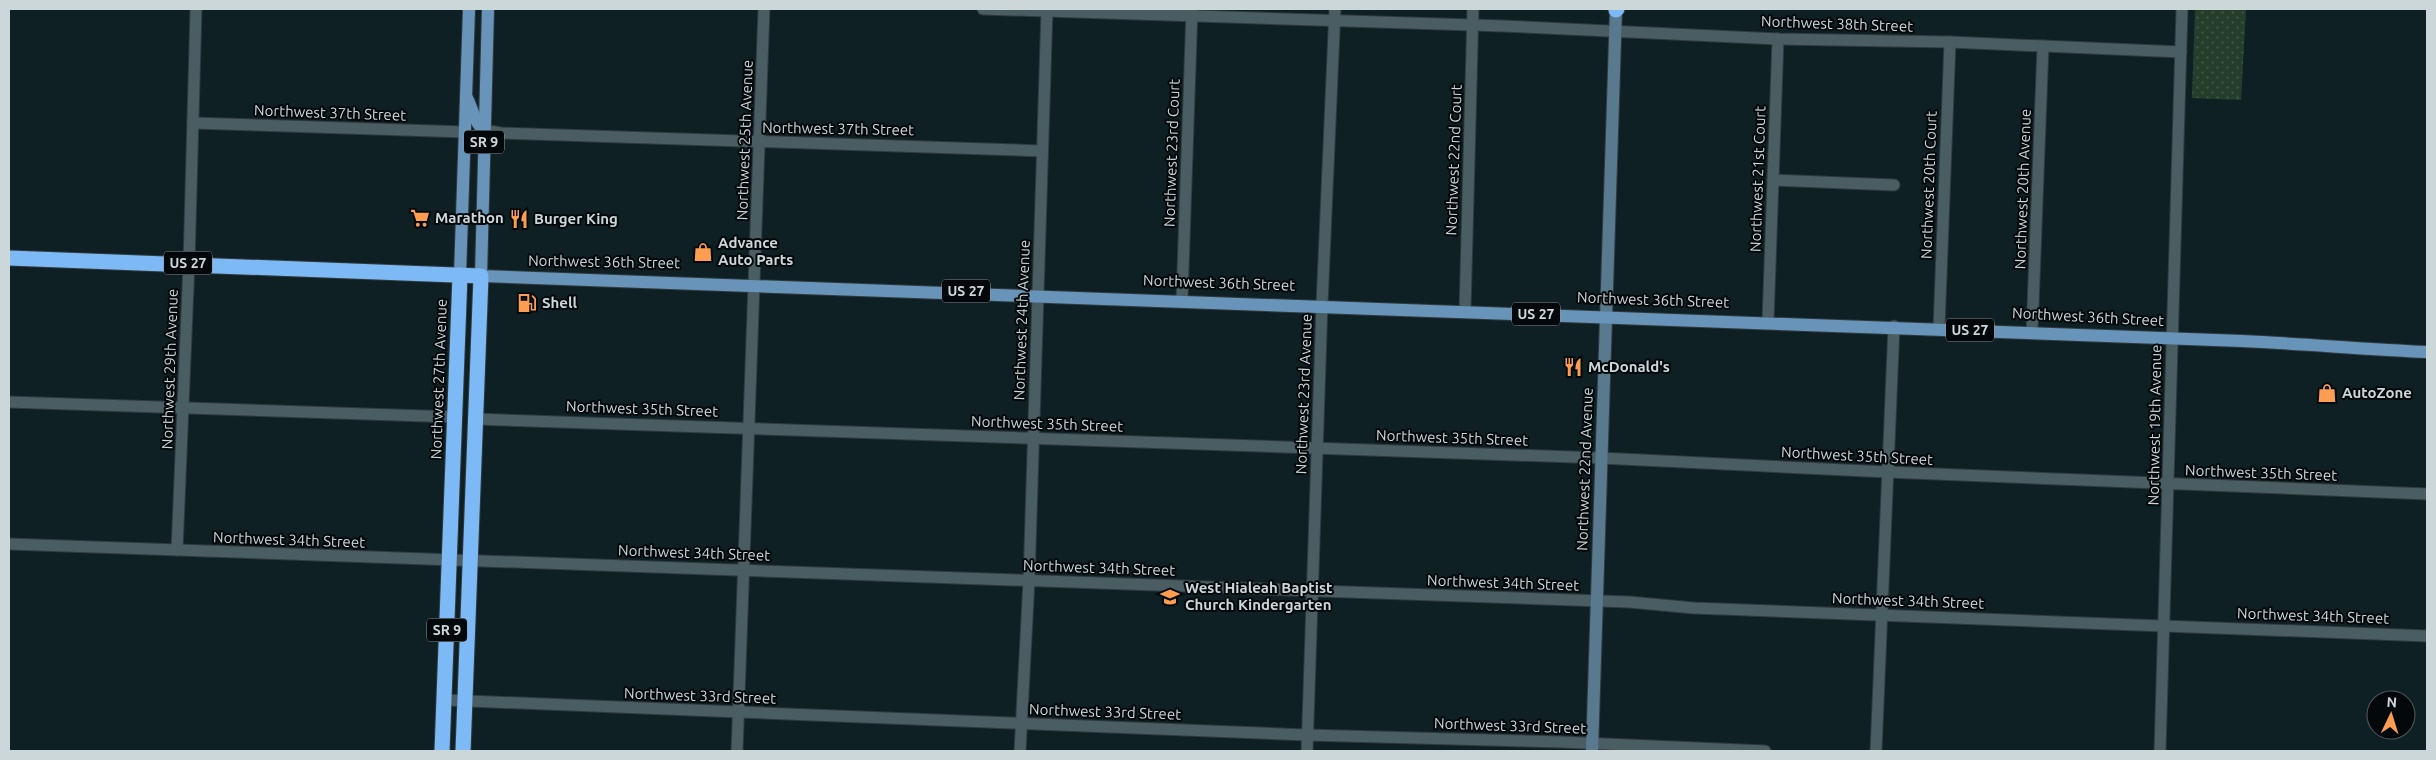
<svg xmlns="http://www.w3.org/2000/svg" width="2436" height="760" viewBox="0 0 2436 760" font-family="Ubuntu,sans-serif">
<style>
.park{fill:url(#park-dots)}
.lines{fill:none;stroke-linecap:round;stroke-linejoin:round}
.street-casing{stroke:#313a3e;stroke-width:13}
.secondary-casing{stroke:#313a3e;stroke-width:14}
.primary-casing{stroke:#313a3e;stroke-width:14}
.highway-casing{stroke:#313a3e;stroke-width:17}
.street{stroke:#495d62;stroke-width:11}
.secondary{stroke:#59798e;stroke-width:12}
.primary{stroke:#6894ba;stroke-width:12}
.highway{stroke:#7db9f4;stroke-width:15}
.labels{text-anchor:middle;stroke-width:4;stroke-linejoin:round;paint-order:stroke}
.shield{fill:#03080a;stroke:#90999c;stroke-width:1}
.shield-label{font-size:14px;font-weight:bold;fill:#ccd7da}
.street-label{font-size:15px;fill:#ccd7da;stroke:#03080a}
.poi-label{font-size:15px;font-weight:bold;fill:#ccd7da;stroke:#03080a;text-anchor:start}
</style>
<defs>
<pattern id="park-dots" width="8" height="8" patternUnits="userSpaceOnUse" patternTransform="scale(1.25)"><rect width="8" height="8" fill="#253e2c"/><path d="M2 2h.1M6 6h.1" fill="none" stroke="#43594a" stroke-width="1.8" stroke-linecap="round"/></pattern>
</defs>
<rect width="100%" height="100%" fill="#0e2024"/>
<path class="park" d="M2195,9H2246L2241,100L2192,98Z"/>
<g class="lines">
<g class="street-casing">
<g id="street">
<path d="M983,9L1503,26L1778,39L1950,42L2181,52"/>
<path d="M193,123L465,132"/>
<path d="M484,130L501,133C682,140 862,144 1042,151"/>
<path d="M1773,180L1894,185"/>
<path d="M1182,299L1192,9"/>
<path d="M1465,311L1473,9"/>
<path d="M1768,321L1778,39"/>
<path d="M1939,328L1950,42"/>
<path d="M2032,332L2043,46"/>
<path d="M9,402L455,417"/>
<path d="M475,419L1601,458L1887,472L2427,494"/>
<path d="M9,544L1629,602L1694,608L2427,636"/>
<path d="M177,550L189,263L196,9"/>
<path d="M444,700L1307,735L1561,742L1765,751"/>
<path d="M737,751L764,9"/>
<path d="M1020,751L1029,580L1047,9"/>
<path d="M1307,751L1322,304L1335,9"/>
<path d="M1876,751L1894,326"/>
<path d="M2160,751L2182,9"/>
</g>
</g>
<g class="secondary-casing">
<path id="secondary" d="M1592,751L1616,9"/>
</g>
<g class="primary-casing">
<g id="primary">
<path d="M488,9L481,276C1068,295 1655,315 2242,341C2303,344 2365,349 2427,352"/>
<path d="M467,98C473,109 474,123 484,130"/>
<path d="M460,275L469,9"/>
</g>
</g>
<g class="highway-casing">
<g id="highway">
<path d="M1616,10L1617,9"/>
<path d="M9,258L481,276L463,751"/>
<path d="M442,751L460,275"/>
</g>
</g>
<use href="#street" class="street"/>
<use href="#secondary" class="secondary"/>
<use href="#primary" class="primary"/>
<use href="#highway" class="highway"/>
</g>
<defs>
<g id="supermarket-bare" transform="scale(1.5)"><path d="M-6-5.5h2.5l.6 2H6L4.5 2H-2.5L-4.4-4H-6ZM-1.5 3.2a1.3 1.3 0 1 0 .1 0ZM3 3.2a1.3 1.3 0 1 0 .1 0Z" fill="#fc9d52" stroke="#03080a" stroke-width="2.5" paint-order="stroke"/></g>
<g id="restaurant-bare" transform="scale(1.5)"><path d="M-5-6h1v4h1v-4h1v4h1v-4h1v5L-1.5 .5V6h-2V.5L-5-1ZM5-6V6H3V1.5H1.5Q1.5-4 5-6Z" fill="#fc9d52" stroke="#03080a" stroke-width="2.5" paint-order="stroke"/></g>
<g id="shop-bare" transform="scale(1.5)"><path d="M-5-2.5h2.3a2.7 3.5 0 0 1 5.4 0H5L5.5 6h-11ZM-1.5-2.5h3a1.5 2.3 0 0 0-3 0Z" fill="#fc9d52" stroke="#03080a" stroke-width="2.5" paint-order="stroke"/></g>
<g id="fuel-bare" transform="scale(1.5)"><path d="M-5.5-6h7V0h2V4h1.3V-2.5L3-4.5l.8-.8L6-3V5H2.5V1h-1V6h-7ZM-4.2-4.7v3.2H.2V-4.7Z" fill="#fc9d52" stroke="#03080a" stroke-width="2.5" paint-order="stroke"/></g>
<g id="school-bare" transform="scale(1.5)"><path d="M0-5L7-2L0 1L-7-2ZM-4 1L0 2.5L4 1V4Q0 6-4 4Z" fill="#fc9d52" stroke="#03080a" stroke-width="2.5" paint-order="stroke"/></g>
</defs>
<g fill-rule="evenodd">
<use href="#supermarket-bare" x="420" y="218"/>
<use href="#restaurant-bare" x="519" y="219"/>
<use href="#shop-bare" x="703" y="252"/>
<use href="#fuel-bare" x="527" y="303"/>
<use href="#restaurant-bare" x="1573" y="367"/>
<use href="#shop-bare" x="2327" y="393"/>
<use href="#school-bare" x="1170" y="597"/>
</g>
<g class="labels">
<g class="shield">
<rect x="464" y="130.5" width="40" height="23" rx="4"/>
<rect x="164" y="251.5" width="48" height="23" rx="4"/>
<rect x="942" y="279.5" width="48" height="23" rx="4"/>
<rect x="1512" y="302.5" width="48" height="23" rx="4"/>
<rect x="1946" y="318.5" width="48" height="23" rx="4"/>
<rect x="427" y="618.5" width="40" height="23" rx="4"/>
</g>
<g class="shield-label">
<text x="484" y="147">SR 9</text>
<text x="188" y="268">US 27</text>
<text x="966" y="296">US 27</text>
<text x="1536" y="319">US 27</text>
<text x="1970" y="335">US 27</text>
<text x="447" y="635">SR 9</text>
</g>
<g class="street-label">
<text transform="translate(1837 24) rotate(2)" y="5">Northwest 38th Street</text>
<text transform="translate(330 113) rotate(2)" y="5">Northwest 37th Street</text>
<text transform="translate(838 129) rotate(1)" y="5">Northwest 37th Street</text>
<text transform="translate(745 140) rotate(-88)" y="5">Northwest 25th Avenue</text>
<text transform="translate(1172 153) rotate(-88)" y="5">Northwest 23rd Court</text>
<text transform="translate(1454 160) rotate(-88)" y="5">Northwest 22nd Court</text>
<text transform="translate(1758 179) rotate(-88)" y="5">Northwest 21st Court</text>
<text transform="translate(1929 185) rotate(-88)" y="5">Northwest 20th Court</text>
<text transform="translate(2023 189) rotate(-88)" y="5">Northwest 20th Avenue</text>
<text transform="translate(604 262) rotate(1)" y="5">Northwest 36th Street</text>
<text transform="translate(1219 283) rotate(2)" y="5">Northwest 36th Street</text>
<text transform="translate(1653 300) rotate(2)" y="5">Northwest 36th Street</text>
<text transform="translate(2088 317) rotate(3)" y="5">Northwest 36th Street</text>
<text transform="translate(1022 320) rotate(-88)" y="5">Northwest 24th Avenue</text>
<text transform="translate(170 369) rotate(-88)" y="5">Northwest 29th Avenue</text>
<text transform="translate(439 379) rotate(-88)" y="5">Northwest 27th Avenue</text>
<text transform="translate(1304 394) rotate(-88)" y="5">Northwest 23rd Avenue</text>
<text transform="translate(642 409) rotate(2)" y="5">Northwest 35th Street</text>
<text transform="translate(1047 424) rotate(2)" y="5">Northwest 35th Street</text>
<text transform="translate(2155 425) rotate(-89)" y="5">Northwest 19th Avenue</text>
<text transform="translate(1452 438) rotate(2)" y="5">Northwest 35th Street</text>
<text transform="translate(1857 456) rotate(3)" y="5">Northwest 35th Street</text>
<text transform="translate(1585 469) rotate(-88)" y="5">Northwest 22nd Avenue</text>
<text transform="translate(2261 473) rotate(2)" y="5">Northwest 35th Street</text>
<text transform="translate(289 540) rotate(2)" y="5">Northwest 34th Street</text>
<text transform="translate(694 553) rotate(2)" y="5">Northwest 34th Street</text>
<text transform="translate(1099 568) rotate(2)" y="5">Northwest 34th Street</text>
<text transform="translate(1503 583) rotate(2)" y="5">Northwest 34th Street</text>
<text transform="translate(1908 601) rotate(2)" y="5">Northwest 34th Street</text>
<text transform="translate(2313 616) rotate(2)" y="5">Northwest 34th Street</text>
<text transform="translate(700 696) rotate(2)" y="5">Northwest 33rd Street</text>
<text transform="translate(1105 712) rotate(2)" y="5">Northwest 33rd Street</text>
<text transform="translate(1510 726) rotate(2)" y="5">Northwest 33rd Street</text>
</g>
<g class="poi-label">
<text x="435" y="223">Marathon</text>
<text x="534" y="224">Burger King</text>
<text x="718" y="248">Advance<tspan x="718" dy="17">Auto Parts</tspan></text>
<text x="542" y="308">Shell</text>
<text x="1588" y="372">McDonald's</text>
<text x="2342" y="398">AutoZone</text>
<text x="1185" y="593">West Hialeah Baptist<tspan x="1185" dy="17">Church Kindergarten</tspan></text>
</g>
</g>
<rect width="2436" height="760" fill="none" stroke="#ccd7da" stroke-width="20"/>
<g transform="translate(2391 715) rotate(4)"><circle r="24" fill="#03080a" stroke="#535b5d"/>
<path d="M0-4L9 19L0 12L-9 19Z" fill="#fc9d52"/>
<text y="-8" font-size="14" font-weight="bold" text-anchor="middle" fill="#ccd7da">N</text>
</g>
</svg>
